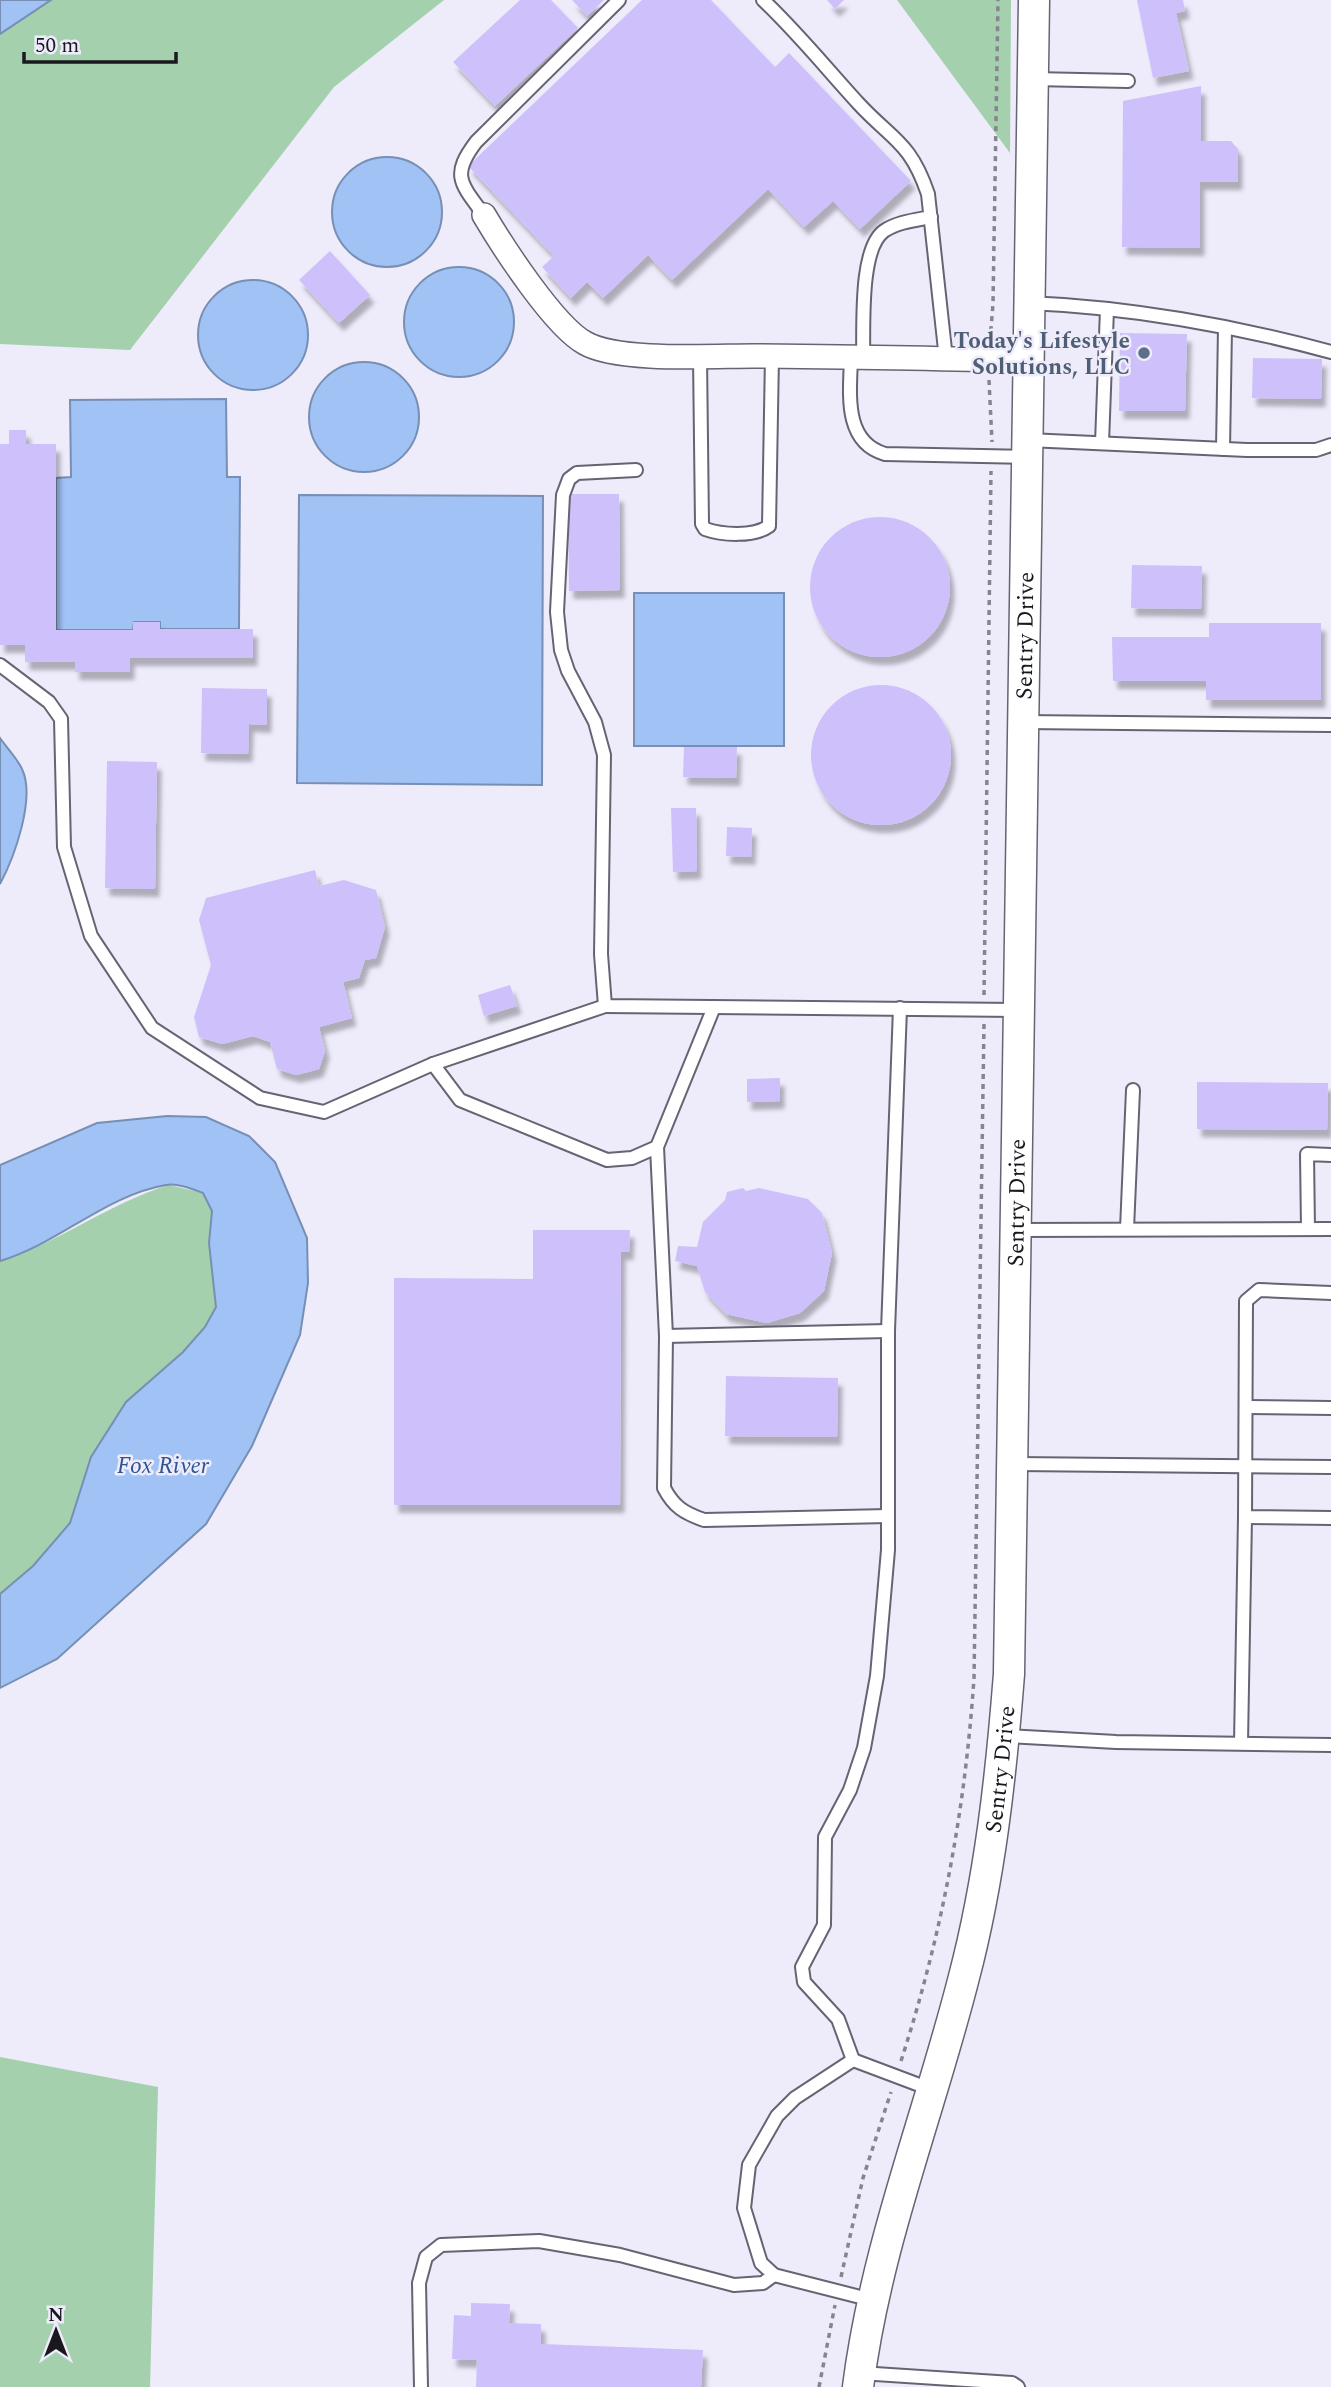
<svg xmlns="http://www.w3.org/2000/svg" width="1331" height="2387" viewBox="0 0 1331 2387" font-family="Spectral,serif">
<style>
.green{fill:#a4d0ad}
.water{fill:#a1c2f5;stroke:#788fb4;stroke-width:2}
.building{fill:#cec1fb;filter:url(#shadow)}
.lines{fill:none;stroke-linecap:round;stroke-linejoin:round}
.service-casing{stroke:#666472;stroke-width:16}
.minor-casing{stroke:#666472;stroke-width:26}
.tertiary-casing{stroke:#666472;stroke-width:33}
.path{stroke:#86848f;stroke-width:3.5;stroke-dasharray:5 5;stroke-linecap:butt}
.service{stroke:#fff;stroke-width:12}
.minor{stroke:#fff;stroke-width:23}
.tertiary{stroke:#fff;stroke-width:30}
.service-dot{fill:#5c6f8a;stroke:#eeebfb;stroke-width:2.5}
.labels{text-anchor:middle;stroke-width:5;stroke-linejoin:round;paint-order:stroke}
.service-label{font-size:23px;font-weight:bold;fill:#4e5e75;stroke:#eeebfb;text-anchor:end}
.street-label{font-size:23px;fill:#19181e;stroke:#eeebfb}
.water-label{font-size:24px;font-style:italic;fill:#2d5592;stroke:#eeebfb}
</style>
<defs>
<filter id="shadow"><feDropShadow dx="4.5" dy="8" stdDeviation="2" flood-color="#0004"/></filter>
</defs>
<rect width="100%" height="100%" fill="#eeebfb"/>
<g class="green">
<path d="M0,0H444L334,87L130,350L0,344Z"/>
<path d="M897,0H1011L1010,153Z"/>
<path d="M169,1185L203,1193L212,1211L209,1243L216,1307L205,1327L183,1352L126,1402L91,1457L70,1523L33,1566L0,1594V1261C59,1243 109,1203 169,1185Z"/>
<path d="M0,2057L158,2087L150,2387H0Z"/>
</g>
<g class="water">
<path d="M0,0H51L0,34Z"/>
<circle cx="387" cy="212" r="55"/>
<circle cx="459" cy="322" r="55"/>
<circle cx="253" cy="335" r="55"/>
<circle cx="364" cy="417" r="55"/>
<path d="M226,399L227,477H240L239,629H160V622H134L133,630H56V478L71,477L70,400Z"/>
<path d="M299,495L543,496L542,785L297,783Z"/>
<rect x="634" y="593" width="150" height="153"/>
<path d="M0,738C7,748 17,758 22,769C36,798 14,858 0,884Z"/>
<path d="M167,1116L206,1117L249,1136L275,1162L307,1238L308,1283L300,1335L252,1446L206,1524L57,1659L0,1688V1594L33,1566L70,1523L91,1457L126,1402L183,1352L205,1327L216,1307L209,1243L212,1211L203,1193C192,1189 178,1183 166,1185C106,1195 58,1244 0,1261V1165L97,1123Z"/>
</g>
<g class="building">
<path d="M520,0H551L578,28L495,106L453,62Z"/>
<path d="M572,0H604L587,16Z"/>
<path d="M642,0H711L775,67L789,53L911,181L860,229L833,201L804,227L768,189L672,280L648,255L603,298L587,282L571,298L542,267L554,256L468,166Z"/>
<path d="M827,0H844L835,9Z"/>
<path d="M1137,0H1183L1185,11L1176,13L1189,71L1153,78Z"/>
<path d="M1201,86V141H1231L1238,149V182H1200V248L1122,247L1123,101Z"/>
<path d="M330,251L370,295L339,323L299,280Z"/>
<path d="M1120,333L1187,334L1185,411H1119Z"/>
<path d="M1253,358L1322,359L1321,399L1252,398Z"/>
<path d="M9,430H26V444H56V630H133V622H160V629H253V658H130V672H75V662H25V645H0V444H9Z"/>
<path d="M568,494H619L620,590L569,591Z"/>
<circle cx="880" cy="587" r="70"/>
<path d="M1132,565L1202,566L1201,609L1131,608Z"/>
<path d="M1209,623H1321V700H1206V681H1113L1112,637H1209Z"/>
<circle cx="881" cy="755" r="70"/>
<path d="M202,688L267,689V725L249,724L248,754L201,753Z"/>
<path d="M684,747H737L736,778L683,777Z"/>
<path d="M107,761L157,762L155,889L105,888Z"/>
<path d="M671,808H696L697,871L673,872Z"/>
<path d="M727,827L752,828L751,857L726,856Z"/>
<path d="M315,870L319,886L344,880L376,890L385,927L376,958L365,960L359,978L343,982L352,1018L319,1027L325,1051L319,1069L296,1075L277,1069L270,1042L253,1036L222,1044L199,1037L194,1017L211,965L199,920L206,898Z"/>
<path d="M510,985L517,1006L484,1016L478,995Z"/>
<path d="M780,1078V1101L747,1102V1079Z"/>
<path d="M1197,1082L1328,1083L1327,1130L1197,1129Z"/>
<path d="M743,1188L746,1191L759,1188L808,1199L822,1213L832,1253L824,1291L800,1313L767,1323L726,1314L705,1292L697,1266L675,1261L678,1246L697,1247L703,1222L725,1200L727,1192Z"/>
<path d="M533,1230H630L629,1252H621L620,1505H394V1278L533,1279Z"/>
<path d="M726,1376L838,1378L837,1437L725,1436Z"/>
<path d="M471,2303L510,2304L509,2323L541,2324V2344L703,2350L701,2387H476L477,2360L452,2359L454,2315L471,2316Z"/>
</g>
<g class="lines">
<g class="service-casing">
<g id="service">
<path d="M763,0C797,32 826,68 858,103C892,140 910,141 928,194L946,359"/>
<path d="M1033,79L1128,81"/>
<path d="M484,215C460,183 451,175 476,142L619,0"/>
<path d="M1029,303C1128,307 1236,326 1331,352"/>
<path d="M700,356L702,524L705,529C722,535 754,537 769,526L772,356"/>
<path d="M851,358C850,393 843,442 885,454L1027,457"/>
<path d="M863,358C864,328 859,249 884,231C897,222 916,220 931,217"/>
<path d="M1028,440L1247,450H1316L1331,445"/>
<path d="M1102,443L1107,309"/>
<path d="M1223,449L1225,328"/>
<path d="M636,470L577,473L569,479L563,495L557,612L561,650L568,671L595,722L604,755L601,954L605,1006L1018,1010"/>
<path d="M0,665L49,702L61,719L64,847L91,936L152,1028L260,1098L324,1112L433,1064L605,1006"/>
<path d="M1023,722L1331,725"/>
<path d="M433,1064L460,1100L607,1160L632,1158L657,1147L714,1007"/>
<path d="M657,1147L666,1336L664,1488C674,1507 684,1513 704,1520L888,1516"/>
<path d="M1127,1229L1133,1090"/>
<path d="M1308,1229L1307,1154L1331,1155"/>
<path d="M1016,1230L1331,1229"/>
<path d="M1331,1293L1259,1290L1246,1301L1245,1517L1331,1518"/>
<path d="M666,1336L888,1331"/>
<path d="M1246,1407L1331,1408"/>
<path d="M1013,1464L1331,1467"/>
<path d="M1005,1736L1116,1742L1331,1745"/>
<path d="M1241,1743L1245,1517"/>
<path d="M853,2060L838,2019L804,1982L802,1967L824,1925L825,1837L850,1790L864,1748L877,1676L888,1550V1331L900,1008"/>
<path d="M853,2060L795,2098L777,2116L749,2165L744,2208L761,2263L774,2275L872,2300"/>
<path d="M853,2060L930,2089"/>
<path d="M860,2373L1012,2383L1018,2387"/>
<path d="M421,2387L419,2283L426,2257L441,2245L539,2241L620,2255L734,2285L763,2283L774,2275"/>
</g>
</g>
<g class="minor-casing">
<path id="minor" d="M484,215C503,247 554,326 585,343C618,362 713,356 753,356C845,357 937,358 1029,361"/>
</g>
<g class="tertiary-casing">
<g id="tertiary">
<path id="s1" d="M858,2387C876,2245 929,2115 964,1977C990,1878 1001,1776 1009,1674L1034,0"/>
</g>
</g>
<g class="path">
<path d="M990,341L993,304L998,0"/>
<path d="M989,380L992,442"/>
<path d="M984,995L991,471"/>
<path d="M901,2061C942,1934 965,1811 974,1678L984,1024"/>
<path d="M841,2277L863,2178L891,2092"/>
<path d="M819,2387L835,2305"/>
</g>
<use href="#service" class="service"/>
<use href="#minor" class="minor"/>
<use href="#tertiary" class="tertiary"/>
</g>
<circle class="service-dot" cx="1144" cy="353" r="7"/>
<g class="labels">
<g class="service-label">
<text x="1130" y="348">Today's Lifestyle<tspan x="1130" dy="26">Solutions, LLC</tspan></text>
</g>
<g class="street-label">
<text dy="8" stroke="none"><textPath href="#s1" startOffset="1769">Sentry Drive</textPath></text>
<text dy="8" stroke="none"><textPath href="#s1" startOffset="1202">Sentry Drive</textPath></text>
<text dy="8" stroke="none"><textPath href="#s1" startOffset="635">Sentry Drive</textPath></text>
</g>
<g class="water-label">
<text x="163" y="1473">Fox River</text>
</g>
</g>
<g transform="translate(56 2331)" stroke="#eeebfb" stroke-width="5" paint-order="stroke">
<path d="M0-5L12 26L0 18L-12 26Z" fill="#19181e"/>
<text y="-10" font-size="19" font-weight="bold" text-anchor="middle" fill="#19181e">N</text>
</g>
<path d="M24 52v10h152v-10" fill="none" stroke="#19181e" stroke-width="3.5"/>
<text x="35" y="52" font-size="21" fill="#19181e" stroke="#eeebfb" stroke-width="5" paint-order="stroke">50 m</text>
</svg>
